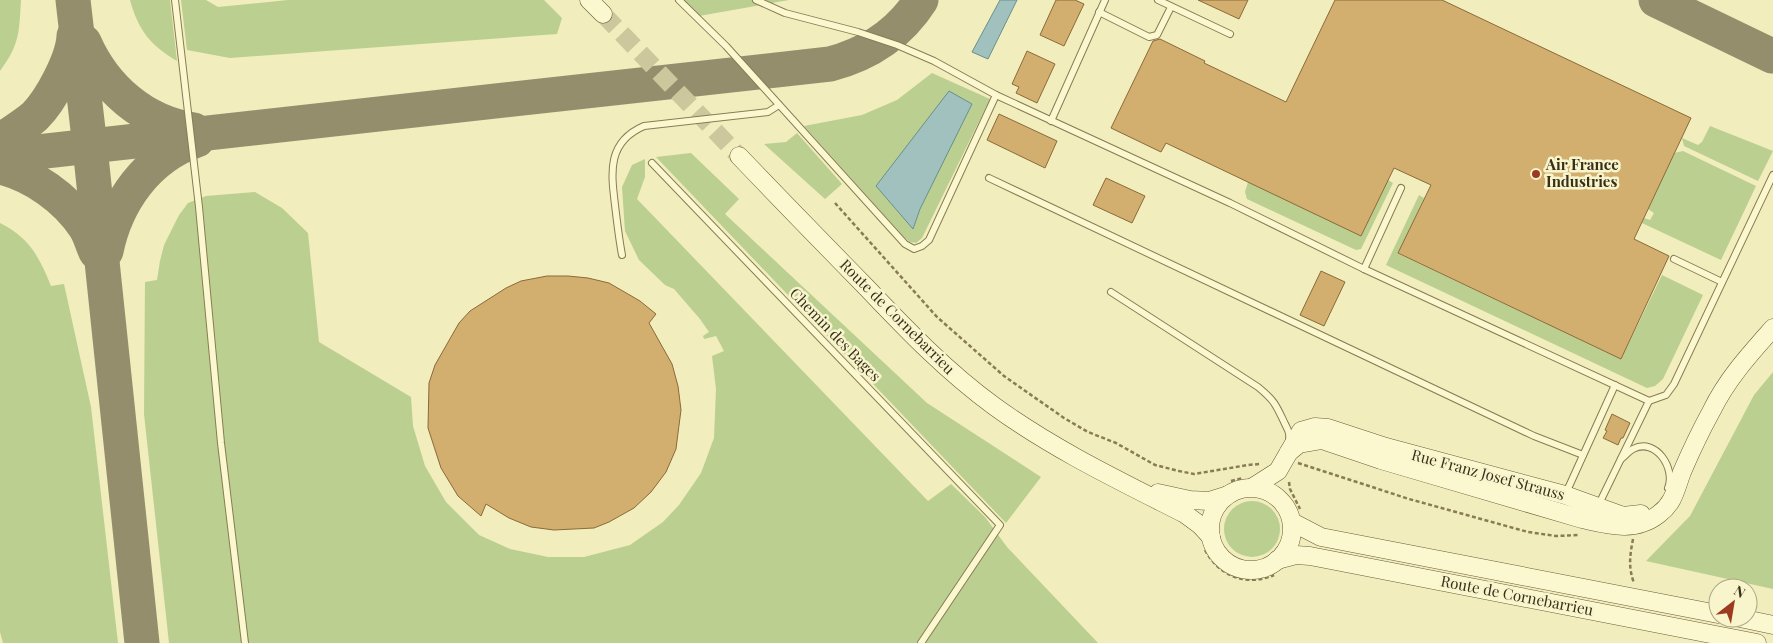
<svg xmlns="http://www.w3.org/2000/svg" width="1773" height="643" viewBox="0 0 1773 643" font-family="'Playfair Display',serif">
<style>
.green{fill:#bacf90;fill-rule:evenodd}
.water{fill:#a1c1bf;stroke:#68908e}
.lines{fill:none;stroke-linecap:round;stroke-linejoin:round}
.taxiway{stroke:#948e6c;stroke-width:35}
.building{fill:#d2ae6f;stroke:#8a6b39}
.secondary-tunnel{stroke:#ccc79c;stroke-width:18;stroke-dasharray:18 9;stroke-linecap:butt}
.lane-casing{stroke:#897c55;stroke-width:8}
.secondary-casing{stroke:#6b5d38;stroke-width:19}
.path{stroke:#897c55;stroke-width:2.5;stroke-dasharray:4 2.5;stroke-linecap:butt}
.lane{stroke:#fbf8d0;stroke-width:6}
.secondary{stroke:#fbf8d0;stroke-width:18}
.poi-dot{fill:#9d3b20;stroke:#f8f5cc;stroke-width:2}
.labels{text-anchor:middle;stroke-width:5;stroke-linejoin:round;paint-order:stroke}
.poi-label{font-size:15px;font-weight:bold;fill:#382f1b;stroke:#f8f5cc;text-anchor:start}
.street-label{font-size:15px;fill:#382f1b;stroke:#f8f5cc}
</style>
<rect width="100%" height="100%" fill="#f1edbc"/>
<g class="green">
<path d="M0,0H21C19,32 20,44 0,71Z"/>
<path d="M130,0H170L177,61C151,46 138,30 130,0Z"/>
<path d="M181,0H206L218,7L288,0H544L562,18L557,34L230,58L187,50Z"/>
<path d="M684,0H789L699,16Z"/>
<path d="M932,73L990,99L922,238L916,243L910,242L905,238L804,126L862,115L897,100ZM949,91L920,209L913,229L924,126Z"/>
<path d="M1710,126L1773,151L1758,181L1684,146L1682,138L1698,145L1702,142Z"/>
<path d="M797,133L842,184L825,199L764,144L786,142Z"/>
<path d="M1683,151L1756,186L1721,260L1642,223L1644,218L1650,220L1654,213L1648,209L1674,153Z"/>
<path d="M691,153L739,199L725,214L927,403L1041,477L1006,523L656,157Z"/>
<path d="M645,159V177L637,199L928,501L951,484L985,517L1007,547L1098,643H169L144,414L145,282L157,280L160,261L164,245L179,215L188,203L206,196L255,192L282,208L308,233L319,342L411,397L413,426L425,466L446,502L479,535L510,549L548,557H584L630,545L663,522L679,505L701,473L714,438L716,389L712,356L724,351L716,336L704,339L703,336L709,332L700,319L674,289L665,285L639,260L625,231L622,187L632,165Z"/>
<path d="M1388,180L1393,183L1361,249L1356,250L1247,199L1245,192L1248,182Z"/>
<path d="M1419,195L1424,198L1399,254L1621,359L1662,275L1703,295L1663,379L1655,386L1647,388L1386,265Z"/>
<path d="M0,223C30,238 39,257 51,286L64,284L91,407L118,643H3L0,632Z"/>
<path d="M1773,372V589L1646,561L1690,516L1754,395Z"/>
<circle cx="1252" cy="529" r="28"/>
</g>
<g class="water">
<path d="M1000,0H1017L988,59L972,52Z"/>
<path d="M949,91L972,104L920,209L913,229L876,186Z"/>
</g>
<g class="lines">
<g class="taxiway">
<path d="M73,0L90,147L142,643"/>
<path d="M1656,0L1772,56"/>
<path d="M84,42C104,88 144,123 194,130"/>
<path d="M0,141C11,133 25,125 35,116C51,100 73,59 74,36"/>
<path d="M0,156L830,64C868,54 900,33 921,0"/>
<path d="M0,167C33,175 66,198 85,227C90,234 92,244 96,252"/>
<path d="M106,251C116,202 147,157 197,140"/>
</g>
</g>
<g class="building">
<path d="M1056,0H1075L1084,4L1064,46L1040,35Z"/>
<path d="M1198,0H1248L1239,19Z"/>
<path d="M1335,0H1442L1691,118L1634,239L1669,256L1621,359L1398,253L1431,185L1394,168L1361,236L1166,143L1161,152L1111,128L1153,41L1160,39L1205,61L1204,63L1286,102Z"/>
<path d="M1027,51L1055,64L1037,103L1016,93L1019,87L1012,84Z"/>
<path d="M999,114L1057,141L1045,168L987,140Z"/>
<path d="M1106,178L1145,196L1132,223L1093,205Z"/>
<path d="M1321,271L1345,282L1324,326L1300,315Z"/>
<path d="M547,276H568L588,278L609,283L640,301L656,314L649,323L672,364L678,386L681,410L678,433L676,449L666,472L651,492L634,508L609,522L594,528L554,530L531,527L509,518L486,504L481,516L458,496L441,468L428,428L429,383L435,365L459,323L470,311L506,288L521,281Z"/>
<path d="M1612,414L1630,423L1623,438H1621L1618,445L1603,438L1607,431L1605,430Z"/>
</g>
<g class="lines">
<path class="secondary-tunnel" d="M603,14L739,156"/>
<g class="lane-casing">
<g id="lane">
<path d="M175,0L199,207L221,443L245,643"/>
<path d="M679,0L726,46L905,244L914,249L922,246L929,240L996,95"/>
<path d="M756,0L785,13L858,32L897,45L934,61L996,95L1230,203L1364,269L1649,401L1666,395L1674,384L1773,175"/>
<path d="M1158,0L1230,34"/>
<path d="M1099,12L1149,37L1157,35L1171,7"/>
<path d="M1051,121L1105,0"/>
<path d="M652,163L1000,525L921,643"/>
<path d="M989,178L1534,436L1583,455"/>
<path d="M622,255C619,239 617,222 615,205C611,172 607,142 644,126L768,112L779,105"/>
<path d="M1674,259L1722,282"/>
<path d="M1364,269L1401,188"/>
<path d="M1111,292L1258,387C1275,401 1276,405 1285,424C1288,430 1290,433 1289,440"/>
<path d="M1621,459C1625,456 1629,451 1633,449C1656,437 1676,469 1668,488"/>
<path d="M1566,493L1615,385"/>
<path d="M1598,506L1649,401"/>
</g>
</g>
<g class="secondary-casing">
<g id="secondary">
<path d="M589,0L603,14"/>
<path d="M739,156C781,200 823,243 866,287C906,329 946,371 994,406C1053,449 1120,481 1185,514L1200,525L1211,537"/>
<path d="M1289,452L1299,444L1322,440L1381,460L1582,519C1609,525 1635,533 1659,514C1674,503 1676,488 1682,472C1691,451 1701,430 1712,410C1727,379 1750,354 1773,328"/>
<path d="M1253,487L1278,471L1301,431L1315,427L1328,428L1386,447L1565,495L1623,516L1641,514"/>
<circle cx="1251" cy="529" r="41"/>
<path d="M1158,493L1190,500L1209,501L1228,495"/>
<path d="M1292,522L1321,537L1718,614"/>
<path d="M1277,560L1296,555L1310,556L1757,643"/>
<path d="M1740,618L1773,625"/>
</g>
</g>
<g class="path">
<path d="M835,203L937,317L1004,376L1064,418L1088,432L1116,443L1155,465L1179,471L1194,474L1248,465L1260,464"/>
<path d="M1298,463L1409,499L1528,532L1556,536L1580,535"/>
<path d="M1231,481L1243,478"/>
<path d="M1289,482L1290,489L1300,509"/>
<path d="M1633,539C1630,555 1628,567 1634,583"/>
<path d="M1205,550C1219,576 1246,587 1274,575"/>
</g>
<use href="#lane" class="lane"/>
<use href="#secondary" class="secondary"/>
</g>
<circle class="poi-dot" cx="1536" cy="174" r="5"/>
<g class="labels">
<g class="poi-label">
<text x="1546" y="170">Air France<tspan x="1546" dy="17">Industries</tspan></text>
</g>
<g class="street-label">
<text transform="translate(897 317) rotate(45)" y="5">Route de Cornebarrieu</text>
<text transform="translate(835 335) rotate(46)" y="5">Chemin des Bages</text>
<text transform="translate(1488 475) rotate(15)" y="5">Rue Franz Josef Strauss</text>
<text transform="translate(1517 596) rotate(11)" y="5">Route de Cornebarrieu</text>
</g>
</g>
<g transform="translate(1733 603) rotate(31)"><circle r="24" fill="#f8f5cc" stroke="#aba685"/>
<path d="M0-4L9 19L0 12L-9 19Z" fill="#9d3b20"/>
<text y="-8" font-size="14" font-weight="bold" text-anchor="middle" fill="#382f1b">N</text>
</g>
</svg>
